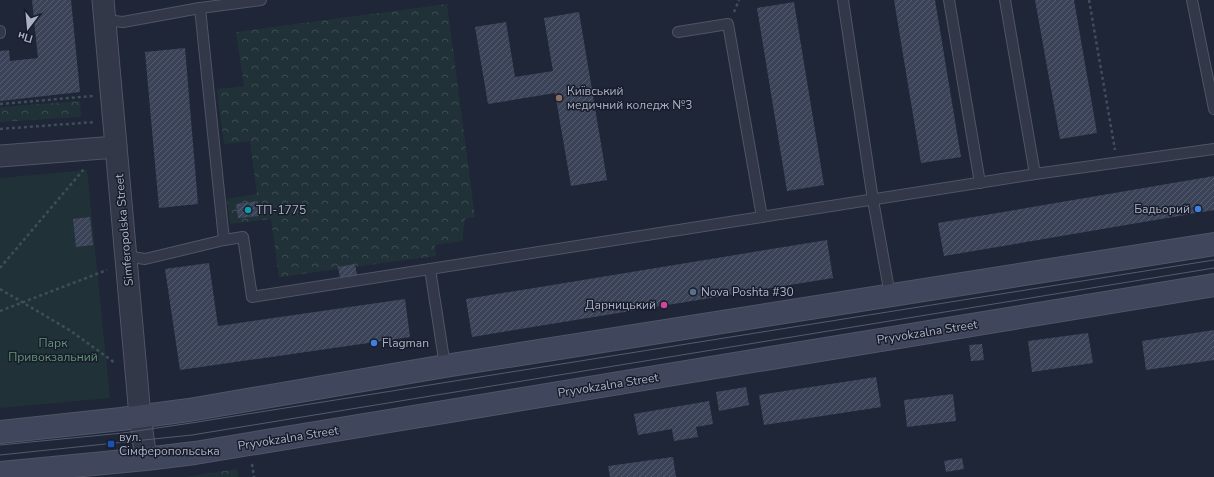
<svg xmlns="http://www.w3.org/2000/svg" width="1214" height="477" viewBox="0 0 1214 477" font-family="'Nunito Sans',sans-serif">
<style>
.forest{fill:url(#forest-crowns)}
.park{fill:#203238}
.building{fill:url(#building-hatch)}
.lines{fill:none;stroke-linecap:round;stroke-linejoin:round}
.service-casing{stroke:#505566;stroke-width:12}
.minor-casing{stroke:#505566;stroke-width:23}
.secondary-casing{stroke:#505566;stroke-width:24}
.path{stroke:#3e4f56;stroke-width:2.5;stroke-dasharray:3 3;stroke-linecap:butt}
.service{stroke:#323848;stroke-width:10}
.minor{stroke:#323848;stroke-width:21}
.secondary{stroke:#40465b;stroke-width:22}
.tram{stroke:#545b6f;stroke-width:1}
.education-dot{fill:#8d6e63;stroke:#181d2c;stroke-width:1.5}
.shop-dot{fill:#3f7fe0;stroke:#181d2c;stroke-width:1.5}
.culture-dot{fill:#0f9aa8;stroke:#181d2c;stroke-width:1.5}
.service-dot{fill:#5c6f8a;stroke:#181d2c;stroke-width:1.5}
.hotel-dot{fill:#d1479c;stroke:#181d2c;stroke-width:1.5}
.transit-dot{fill:#1a4fb4;stroke:#181d2c;stroke-width:1.5}
.labels{text-anchor:middle;stroke-width:3;stroke-linejoin:round;paint-order:stroke}
.poi-label{font-size:12px;fill:#acb2c5;stroke:#181d2c;text-anchor:start}
.street-label{font-size:12px;fill:#acb2c5;stroke:#181d2c}
.park-label{font-size:12px;fill:#639676;stroke:#181d2c}
</style>
<defs>
<pattern id="forest-crowns" width="20" height="18" patternUnits="userSpaceOnUse"><rect width="20" height="18" fill="#203238"/><path d="M2 6a3 3 0 1 1 6 0M12 15a3 3 0 1 1 6 0" fill="none" stroke="#3e4d53"/></pattern>
<pattern id="building-hatch" width="6" height="6" patternUnits="userSpaceOnUse"><rect width="6" height="6" fill="#3a4358"/><path d="M-1 1l2-2M0 6l6-6M5 7l2-2" fill="none" stroke="#545c6e"/></pattern>
</defs>
<rect width="100%" height="100%" fill="#1f2637"/>
<g class="forest">
<path d="M447,4L475,217L465,219L462,241L435,245L436,256L279,277L271,219L230,224L227,199L257,194L250,141L224,144L217,89L244,86L236,32Z"/>
<path d="M80,101L81,117L0,122V107Z"/>
<path d="M237,469L238,477H185Z"/>
</g>
<path class="park" d="M87,170L110,398L0,408V178Z"/>
<g class="building">
<path d="M32,0H71L80,92L0,101V51L9,50L10,61L38,58Z"/>
<path d="M894,0H935L961,157L921,163Z"/>
<path d="M1035,0H1074L1097,133L1060,139Z"/>
<path d="M794,2L824,185L787,191L757,8Z"/>
<path d="M579,12L607,180L571,186L555,93L488,104L475,27L506,22L515,77L553,71L544,18Z"/>
<path d="M185,48L198,204L159,208L145,52Z"/>
<path d="M1214,176V210L944,256L938,223Z"/>
<path d="M258,201L259,216L238,218L236,204Z"/>
<path d="M90,217L93,245L76,247L73,219Z"/>
<path d="M827,240L833,278L472,337L466,299Z"/>
<path d="M209,263L218,326L405,299L410,337L180,370L165,269Z"/>
<path d="M355,264L357,275L340,278L338,267Z"/>
<path d="M1214,330V360L1146,370L1142,341Z"/>
<path d="M1088,333L1093,363L1032,372L1028,341Z"/>
<path d="M982,344L984,360L971,361L969,345Z"/>
<path d="M876,377L881,407L764,425L759,395Z"/>
<path d="M746,387L749,405L719,411L716,392Z"/>
<path d="M953,394L956,421L907,427L904,400Z"/>
<path d="M709,401L713,424L696,427L698,437L674,441L672,429L638,435L634,414Z"/>
<path d="M673,457L676,477H610L608,466Z"/>
<path d="M962,458L964,469L946,472L944,461Z"/>
</g>
<g class="lines">
<g class="service-casing">
<g id="service">
<path d="M843,0L873,200L890,295"/>
<path d="M949,0L980,183"/>
<path d="M1005,0L1035,174"/>
<path d="M1192,0L1214,109"/>
<path d="M200,8L224,240"/>
<path d="M105,20L123,22L200,8L261,0"/>
<path d="M0,31V33"/>
<path d="M678,32L728,24L762,217"/>
<path d="M126,256L145,259L224,240L243,237L252,297L1035,174L1214,149"/>
<path d="M430,269L445,366"/>
</g>
</g>
<g class="minor-casing">
<g id="minor">
<path d="M103,0L140,416L146,459"/>
<path d="M0,156L116,147"/>
</g>
</g>
<g class="secondary-casing">
<g id="secondary">
<path d="M0,432L121,419L189,410L445,366L1214,244"/>
<path d="M0,473L146,459L195,453L1214,285"/>
</g>
</g>
<g class="path">
<path d="M1089,0L1115,150"/>
<path d="M734,12L739,0"/>
<path d="M0,104L93,96"/>
<path d="M0,129L95,122"/>
<path d="M0,268L84,169"/>
<path d="M0,289L71,331L115,363"/>
<path d="M0,311L107,270"/>
<path d="M252,464L254,477"/>
</g>
<use href="#service" class="service"/>
<use href="#minor" class="minor"/>
<use href="#secondary" class="secondary"/>
<g class="tram">
<path d="M0,445L123,433L191,423L1214,260"/>
<path d="M0,455L192,435L1214,268"/>
</g>
</g>
<circle class="education-dot" cx="559" cy="98" r="4"/>
<g class="shop-dot">
<circle cx="1198" cy="209" r="4"/>
<circle cx="374" cy="343" r="4"/>
</g>
<circle class="culture-dot" cx="248" cy="210" r="4"/>
<circle class="service-dot" cx="693" cy="292" r="4"/>
<circle class="hotel-dot" cx="664" cy="305" r="4"/>
<rect class="transit-dot" x="107" y="440" width="8" height="8" rx="2"/>
<g class="labels">
<g class="poi-label">
<text x="567" y="95">Київський<tspan x="567" dy="14">медичний коледж №3</tspan></text>
<text x="1190" y="213" text-anchor="end">Бадьорий</text>
<text x="256" y="214">ТП-1775</text>
<text x="701" y="296">Nova Poshta #30</text>
<text x="656" y="309" text-anchor="end">Дарницький</text>
<text x="382" y="347">Flagman</text>
<text x="119" y="441">вул.<tspan x="119" dy="14">Сімферопольська</tspan></text>
</g>
<g class="street-label">
<text transform="translate(124 230) rotate(-95)" y="4">Simferopolska Street</text>
<text transform="translate(927 332) rotate(-9)" y="4">Pryvokzalna Street</text>
<text transform="translate(608 385) rotate(-9)" y="4">Pryvokzalna Street</text>
<text transform="translate(288 438) rotate(-9)" y="4">Pryvokzalna Street</text>
</g>
<g class="park-label">
<text x="53" y="347">Парк<tspan x="53" dy="14">Привокзальний</tspan></text>
</g>
</g>
<g transform="translate(28 28) rotate(196)" stroke="#181d2c" stroke-width="3" paint-order="stroke">
<path d="M0-3L7 15L0 10L-7 15Z" fill="#acb2c5"/>
<text y="-6" font-size="11" font-weight="bold" text-anchor="middle" fill="#acb2c5">Пн</text>
</g>
</svg>
